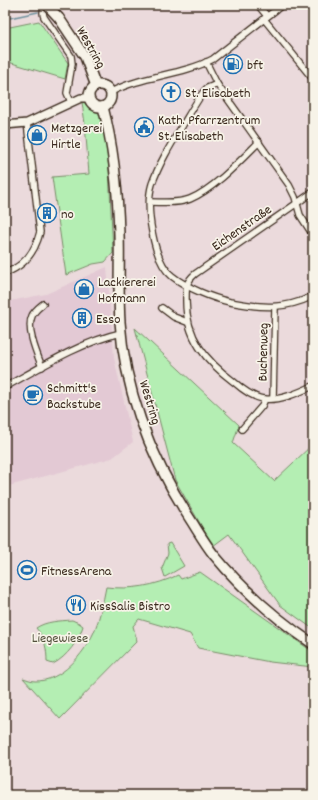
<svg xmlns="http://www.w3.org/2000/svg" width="318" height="800" viewBox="0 0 318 800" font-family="Dekko,sans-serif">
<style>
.built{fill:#e3c9d4}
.green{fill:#b4eeb3;stroke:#788c68}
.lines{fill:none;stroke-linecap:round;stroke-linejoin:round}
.stream{stroke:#6e909d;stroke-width:1.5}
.minor-casing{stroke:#3b2a1e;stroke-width:8}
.tertiary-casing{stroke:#3b2a1e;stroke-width:10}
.primary-casing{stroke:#3b2a1e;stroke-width:12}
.minor{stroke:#f7f3e8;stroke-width:5.5}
.tertiary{stroke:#f7f3e8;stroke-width:7}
.primary{stroke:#f7f3e8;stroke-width:9}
.primary-bridge-casing{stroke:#3b2a1e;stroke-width:12;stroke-linecap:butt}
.primary-bridge{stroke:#f7f3e8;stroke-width:9}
.labels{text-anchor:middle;stroke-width:3.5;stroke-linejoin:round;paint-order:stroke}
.street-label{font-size:14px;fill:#3b2a1e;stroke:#f7f3e8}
.poi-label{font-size:14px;fill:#3b2a1e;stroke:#f7f3e8;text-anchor:start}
.park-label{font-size:14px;fill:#53513c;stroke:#f7f3e8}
</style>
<rect width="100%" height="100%" fill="#ebdadc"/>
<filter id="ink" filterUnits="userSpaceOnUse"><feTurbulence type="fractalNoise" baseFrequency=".025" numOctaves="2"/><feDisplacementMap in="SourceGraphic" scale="8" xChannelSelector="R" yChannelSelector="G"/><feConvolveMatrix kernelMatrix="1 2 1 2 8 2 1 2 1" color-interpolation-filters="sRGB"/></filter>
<g filter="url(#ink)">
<path class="built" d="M107,267L114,358L133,442L112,458L5,487V302L46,294Z"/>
<g class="green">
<path d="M39,21L68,63L65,79L5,61V28Z"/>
<path d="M90,100L98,106L105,132L109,169L113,253L105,262L93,264L66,275L52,177L89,174L85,124L82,102Z"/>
<path d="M135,328L239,425L233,443L274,481L313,444V629L280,605L229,534L213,546L175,480Z"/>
<path d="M170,543L184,566L165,577L162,568L168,553L167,544Z"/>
<path d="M200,572L313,652V667L270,662L198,648L190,634L139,619L133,626L137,641L60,719L23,678C27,679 31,681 35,681C61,682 84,654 94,632C100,618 103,602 106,587C131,590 155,586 178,575L181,579Z"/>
<path d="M72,620L79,623L83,626C79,640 67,657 53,664L47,662C47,649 45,638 36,628C46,621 60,621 72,620Z"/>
</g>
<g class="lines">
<path class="stream" d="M5,19L38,12"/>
<g class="minor-casing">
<g id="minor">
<path d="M258,5L267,16"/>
<path d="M49,6C43,7 42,12 44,17L71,56L72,64L67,93L71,102"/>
<path d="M264,19L313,79"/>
<path d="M206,62L217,84L289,185L295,197L300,215L313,235"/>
<path d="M217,84C214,86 208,87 206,89C201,93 186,120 181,128C170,146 159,164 152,184C145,207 153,261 172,276C187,288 212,298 230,302C261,308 284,310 313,296"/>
<path d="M111,92C143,75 181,76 213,59L282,5"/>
<path d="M313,192L195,274C185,283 186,288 186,301C186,338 206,361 234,382C242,389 252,397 263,399C280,401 298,393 313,386"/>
<path d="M150,202C162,202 178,204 190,199C214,189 240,161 259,142"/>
<path d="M5,273C25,266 35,252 40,232L27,123"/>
<path d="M162,308L174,317L187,322"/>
<path d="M42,367C37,354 26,329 32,316C34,311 38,308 43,304"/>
<path d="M5,387C41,367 81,342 121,333"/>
<path d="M273,398L275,307"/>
<path d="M242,429L262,406L265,399"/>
</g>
</g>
<g class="tertiary-casing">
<path id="tertiary" d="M5,125L27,123L81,98H89"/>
</g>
<g class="primary-casing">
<g id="primary">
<path d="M59,18L85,57L96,86"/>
<circle cx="100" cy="96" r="11"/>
<path d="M103,107C113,145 118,194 119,234C120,263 118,292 120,322C125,394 153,462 192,522C199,533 206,545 214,555C243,590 276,619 313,644"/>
</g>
</g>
<use href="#minor" class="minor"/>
<use href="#tertiary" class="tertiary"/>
<use href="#primary" class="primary"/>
<g class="primary-bridge-casing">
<path id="primary-bridge" d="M47,5L59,18"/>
</g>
<use href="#primary-bridge" class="primary-bridge"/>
</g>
</g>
<defs>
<g id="fuel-ring" transform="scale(1)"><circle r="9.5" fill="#f7f3e8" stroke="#1f6fb2" stroke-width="1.5"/><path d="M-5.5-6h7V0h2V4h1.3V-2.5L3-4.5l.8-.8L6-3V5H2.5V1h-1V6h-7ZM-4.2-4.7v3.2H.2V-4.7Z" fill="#1f6fb2"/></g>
<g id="church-ring" transform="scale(1)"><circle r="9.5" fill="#f7f3e8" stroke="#1f6fb2" stroke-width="1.5"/><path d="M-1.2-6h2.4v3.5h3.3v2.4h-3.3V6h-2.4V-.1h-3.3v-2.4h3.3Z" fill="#1f6fb2"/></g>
<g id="civic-ring" transform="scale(1)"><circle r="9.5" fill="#f7f3e8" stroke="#1f6fb2" stroke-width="1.5"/><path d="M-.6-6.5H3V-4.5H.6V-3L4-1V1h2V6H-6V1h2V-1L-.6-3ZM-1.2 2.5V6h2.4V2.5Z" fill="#1f6fb2"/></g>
<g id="shop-ring" transform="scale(1)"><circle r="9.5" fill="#f7f3e8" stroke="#1f6fb2" stroke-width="1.5"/><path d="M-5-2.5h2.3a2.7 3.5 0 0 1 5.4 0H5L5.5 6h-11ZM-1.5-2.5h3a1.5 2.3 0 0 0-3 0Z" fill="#1f6fb2"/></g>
<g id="building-ring" transform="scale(1)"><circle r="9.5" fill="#f7f3e8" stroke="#1f6fb2" stroke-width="1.5"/><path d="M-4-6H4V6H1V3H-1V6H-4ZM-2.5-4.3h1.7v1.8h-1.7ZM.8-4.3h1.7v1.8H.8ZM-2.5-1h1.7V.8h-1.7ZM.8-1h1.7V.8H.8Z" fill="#1f6fb2"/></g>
<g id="cafe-ring" transform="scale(1)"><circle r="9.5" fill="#f7f3e8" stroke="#1f6fb2" stroke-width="1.5"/><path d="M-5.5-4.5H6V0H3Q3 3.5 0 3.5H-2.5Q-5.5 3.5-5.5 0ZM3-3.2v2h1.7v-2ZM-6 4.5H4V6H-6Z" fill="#1f6fb2"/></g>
<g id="stadium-ring" transform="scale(1)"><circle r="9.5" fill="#f7f3e8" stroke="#1f6fb2" stroke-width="1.5"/><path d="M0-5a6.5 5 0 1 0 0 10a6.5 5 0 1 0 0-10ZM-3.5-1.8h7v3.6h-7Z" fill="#1f6fb2"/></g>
<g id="restaurant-ring" transform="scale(1)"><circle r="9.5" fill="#f7f3e8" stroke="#1f6fb2" stroke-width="1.5"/><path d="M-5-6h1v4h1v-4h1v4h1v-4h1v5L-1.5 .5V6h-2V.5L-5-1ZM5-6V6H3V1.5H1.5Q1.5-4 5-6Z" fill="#1f6fb2"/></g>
</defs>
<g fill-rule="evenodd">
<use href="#fuel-ring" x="233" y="64"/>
<use href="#church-ring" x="171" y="92"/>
<use href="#civic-ring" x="144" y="127"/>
<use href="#shop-ring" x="37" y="135"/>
<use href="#building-ring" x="47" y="213"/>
<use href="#shop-ring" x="84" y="289"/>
<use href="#building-ring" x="82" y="318"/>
<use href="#cafe-ring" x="33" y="395"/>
<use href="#stadium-ring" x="27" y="570"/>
<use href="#restaurant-ring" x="76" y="605"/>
</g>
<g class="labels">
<g class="street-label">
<text transform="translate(92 47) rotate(61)" y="5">Westring</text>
<text transform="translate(241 227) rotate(-35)" y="5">Eichenstraße</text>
<text transform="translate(262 352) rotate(-89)" y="5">Buchenweg</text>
<text transform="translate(151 402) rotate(73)" y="5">Westring</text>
</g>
<g class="poi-label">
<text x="247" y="69">bft</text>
<text x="185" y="97">St. Elisabeth</text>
<text x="158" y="124">Kath. Pfarrzentrum<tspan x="158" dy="16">St. Elisabeth</tspan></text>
<text x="51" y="132">Metzgerei<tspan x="51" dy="16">Hirtle</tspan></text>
<text x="61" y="218">no</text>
<text x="98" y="286">Lackiererei<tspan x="98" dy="16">Hofmann</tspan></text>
<text x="96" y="323">Esso</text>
<text x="47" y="392">Schmitt's<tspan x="47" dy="16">Backstube</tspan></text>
<text x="41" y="575">FitnessArena</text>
<text x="90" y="610">KissSalis Bistro</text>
</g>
<g class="park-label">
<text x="60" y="642">Liegewiese</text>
</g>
</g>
<rect width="318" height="800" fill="none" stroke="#f7f3e8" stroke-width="20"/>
<rect x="10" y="10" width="298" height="780" fill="none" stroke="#3b2a1e" stroke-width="1.5" filter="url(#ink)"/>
</svg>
